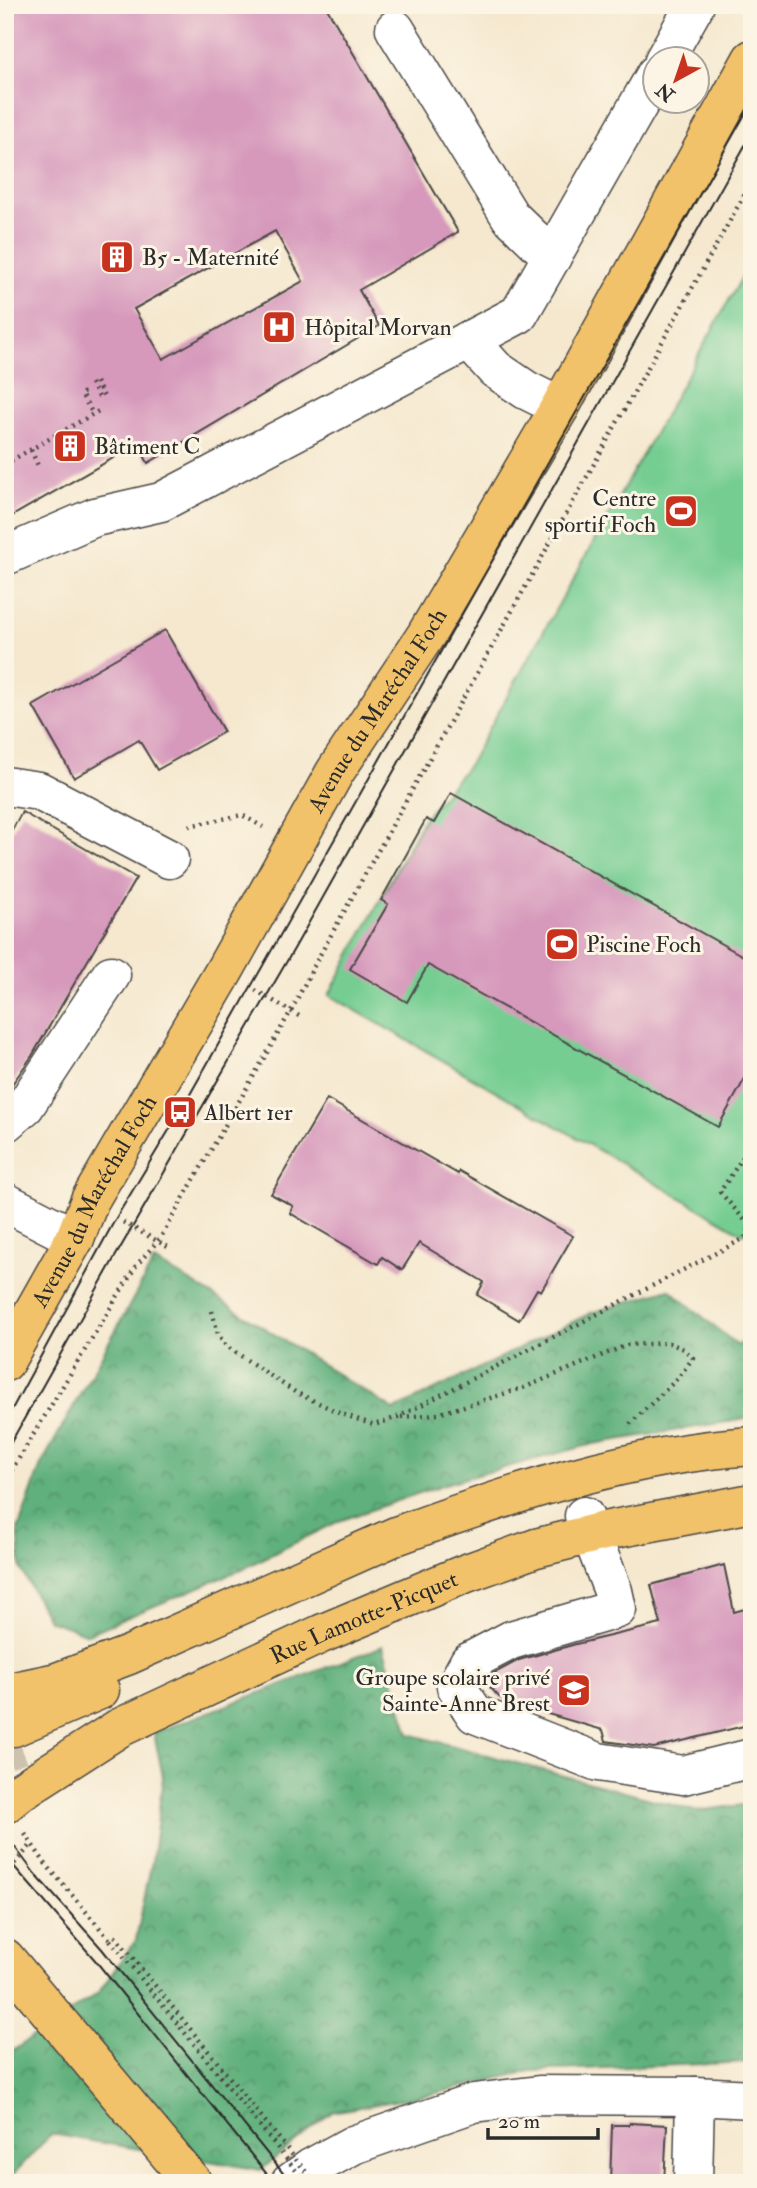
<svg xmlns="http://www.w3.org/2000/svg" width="757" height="2188" viewBox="0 0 757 2188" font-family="'IM FELL Double Pica',serif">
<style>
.green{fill:#74cd92;stroke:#507c5e;stroke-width:2}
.forest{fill:url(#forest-crowns);stroke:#456e54;stroke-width:2}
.building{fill:#d698bb;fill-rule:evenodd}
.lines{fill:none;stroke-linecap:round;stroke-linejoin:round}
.major-tunnel{stroke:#cdc2ae;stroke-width:38;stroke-dasharray:38 19;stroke-linecap:butt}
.minor-casing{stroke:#494744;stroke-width:41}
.major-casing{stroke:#494744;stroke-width:41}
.path{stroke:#494744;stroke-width:4.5;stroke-dasharray:2 5;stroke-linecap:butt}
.minor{stroke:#fff;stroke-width:38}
.major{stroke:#f2c26a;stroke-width:38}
.tram{stroke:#2b2b2b;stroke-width:2}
.path-bridge{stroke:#494744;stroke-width:4.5;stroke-dasharray:2 5;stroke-linecap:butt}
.labels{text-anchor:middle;stroke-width:6;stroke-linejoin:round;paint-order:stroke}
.poi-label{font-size:23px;fill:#2b2b2b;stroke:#fcf5e5;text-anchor:start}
.street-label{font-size:23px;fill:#2b2b2b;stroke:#fcf5e5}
</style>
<defs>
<pattern id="forest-crowns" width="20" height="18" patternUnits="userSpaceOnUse" patternTransform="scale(1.75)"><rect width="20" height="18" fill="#5fb07c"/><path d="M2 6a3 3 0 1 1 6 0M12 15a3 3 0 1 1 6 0" fill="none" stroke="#4f8f66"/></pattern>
</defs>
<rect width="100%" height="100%" fill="#fcf5e5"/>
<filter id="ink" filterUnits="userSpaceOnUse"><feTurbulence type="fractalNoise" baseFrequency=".0143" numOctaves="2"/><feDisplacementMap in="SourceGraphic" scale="14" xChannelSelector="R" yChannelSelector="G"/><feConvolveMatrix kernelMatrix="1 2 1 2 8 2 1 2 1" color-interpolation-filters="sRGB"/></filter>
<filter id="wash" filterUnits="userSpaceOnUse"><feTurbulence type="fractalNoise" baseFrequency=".00686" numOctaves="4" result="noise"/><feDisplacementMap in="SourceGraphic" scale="28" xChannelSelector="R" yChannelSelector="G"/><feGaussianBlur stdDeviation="1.57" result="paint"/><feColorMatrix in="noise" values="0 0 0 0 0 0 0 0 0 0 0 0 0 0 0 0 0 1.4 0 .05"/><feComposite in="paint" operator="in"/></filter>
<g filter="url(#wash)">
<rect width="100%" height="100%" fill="#f5e8cf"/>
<path class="green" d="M752,259V1235L742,1233L329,995L424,818L470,763Z"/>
<g class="forest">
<path d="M154,1261L190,1281L394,1410L591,1313L669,1289L738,1346L752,1333V1418L593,1444L451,1482L339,1521L242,1569L88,1634L48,1620L21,1569L18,1530L41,1465Z"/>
<path d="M383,1646L409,1734L695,1811L752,1804V2062L530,2071L428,2095L332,2112L261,2170L51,2134L5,2183V2056L98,1993L136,1940L153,1856L163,1777L154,1733Z"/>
</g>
<g id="blocks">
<g class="building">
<path d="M5,5H325L458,232L359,290L379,326L148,463L138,444L5,520ZM275,231L303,281L163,359L134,309Z"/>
<path d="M165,630L224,732L157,770L139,740L74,778L33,706Z"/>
<path d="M451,793L752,961V1066L718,1127L428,965L407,1002L350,969L388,904L381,900L426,819L434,823Z"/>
<path d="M22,812L136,878L32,1056L5,1094V843Z"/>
<path d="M327,1099L458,1174L459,1171L573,1236L541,1291L537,1289L519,1320L477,1295L484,1282L419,1243L402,1270L382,1257L378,1264L290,1213L293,1206L271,1194Z"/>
<path d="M724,1565L734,1612L752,1607V1724L654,1748L606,1741L603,1730L517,1705L499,1697L490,1687L489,1676L519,1660L576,1644L661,1624L651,1585Z"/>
<path d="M630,2123L667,2125L664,2183H610L612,2125H629Z"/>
</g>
</g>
</g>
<g filter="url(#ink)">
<use href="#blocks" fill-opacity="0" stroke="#494744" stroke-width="2"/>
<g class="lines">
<path class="major-tunnel" d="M5,1750L20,1744"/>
<g class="minor-casing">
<g id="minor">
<path d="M395,29L510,216L552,257"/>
<path d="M664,60L695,5"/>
<path d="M469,340L495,369L526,390L560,407"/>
<path d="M5,556L95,517L161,502L519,314L656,74"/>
<path d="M5,786L39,791L169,859"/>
<path d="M5,1123L25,1106L111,975"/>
<path d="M5,1202L75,1238"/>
<path d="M584,1516L613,1591L617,1609L511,1640L469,1662L456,1686L475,1714L598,1762L683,1775L752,1758"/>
<path d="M290,2183L311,2168L353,2145L474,2103L539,2095L695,2096L752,2099"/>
<path d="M693,2183L695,2096"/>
</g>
</g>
<g class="major-casing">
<g id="major">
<path id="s1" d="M5,1362L75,1238L90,1200L223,973L335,772L426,635L560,407L752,59"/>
<path d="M5,1693L57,1682L129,1655L396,1536C510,1494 630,1454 752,1446"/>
<path d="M14,1727L100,1690"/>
<path id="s2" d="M5,1804L21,1791L119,1728L321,1634L464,1574L536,1548L604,1531L752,1503"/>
<path d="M5,1958L193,2183"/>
</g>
</g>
<g class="path">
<path d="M745,24L752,12"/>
<path d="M96,382L104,397"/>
<path d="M91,383L100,399"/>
<path d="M84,392L81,394L93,414"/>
<path d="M62,432L67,442"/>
<path d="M31,450L39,468"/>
<path d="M5,464L102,409"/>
<path d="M189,826L242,815L263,827"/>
<path d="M255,990L299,1016"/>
<path d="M123,1222L168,1247"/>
<path d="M212,1311L218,1334L226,1346L295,1392L342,1414L374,1425L398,1417L745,1238L750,1226L720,1192L752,1143"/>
<path d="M401,1417L438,1414L523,1388L627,1345L669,1343L684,1349L693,1358L678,1378L630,1424"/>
<path d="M5,1483L10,1473L136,1266L161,1237L291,1011L316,962L752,181"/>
<path d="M25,1834L45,1863L110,1940"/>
<path d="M5,1874L32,1844"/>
</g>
<use href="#minor" class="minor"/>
<use href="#major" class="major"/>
<g class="tram">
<path d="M5,1422L116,1218L180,1112L752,102"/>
<path d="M5,1453L115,1257L294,949L752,133"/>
<path d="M5,1834L35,1874L102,1949L291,2183"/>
<path d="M5,1856L95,1960L274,2183"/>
</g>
<g class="path-bridge">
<path d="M115,1936L315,2183"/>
<path d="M110,1940L306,2183"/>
</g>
</g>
</g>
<defs>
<g id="building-square" transform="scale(1.75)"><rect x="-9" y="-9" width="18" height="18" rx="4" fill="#c8321e" stroke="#fcf5e5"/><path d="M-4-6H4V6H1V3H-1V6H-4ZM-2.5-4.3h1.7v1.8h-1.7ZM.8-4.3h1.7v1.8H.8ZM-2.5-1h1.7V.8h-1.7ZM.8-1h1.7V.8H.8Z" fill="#fff"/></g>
<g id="hospital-square" transform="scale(1.75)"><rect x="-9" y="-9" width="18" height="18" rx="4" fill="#c8321e" stroke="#fcf5e5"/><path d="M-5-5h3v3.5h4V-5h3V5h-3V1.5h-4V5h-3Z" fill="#fff"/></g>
<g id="stadium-square" transform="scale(1.75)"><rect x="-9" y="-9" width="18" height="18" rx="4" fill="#c8321e" stroke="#fcf5e5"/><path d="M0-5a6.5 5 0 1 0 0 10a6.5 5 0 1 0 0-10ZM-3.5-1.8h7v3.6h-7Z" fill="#fff"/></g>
<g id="bus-square" transform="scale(1.75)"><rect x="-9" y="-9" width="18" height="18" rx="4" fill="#c8321e" stroke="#fcf5e5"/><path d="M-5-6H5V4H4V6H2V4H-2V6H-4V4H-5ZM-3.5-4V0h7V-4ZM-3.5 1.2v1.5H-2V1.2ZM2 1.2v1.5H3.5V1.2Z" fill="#fff"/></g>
<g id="school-square" transform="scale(1.75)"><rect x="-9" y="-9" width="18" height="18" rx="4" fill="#c8321e" stroke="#fcf5e5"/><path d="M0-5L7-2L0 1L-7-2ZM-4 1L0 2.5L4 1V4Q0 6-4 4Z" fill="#fff"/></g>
</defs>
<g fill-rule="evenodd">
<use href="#building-square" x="117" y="257"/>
<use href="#hospital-square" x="279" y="327"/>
<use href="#building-square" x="70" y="446"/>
<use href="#stadium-square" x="681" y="511"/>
<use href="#stadium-square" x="562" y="944"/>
<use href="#bus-square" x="180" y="1112"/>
<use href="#school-square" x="574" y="1690"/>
</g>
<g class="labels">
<g class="poi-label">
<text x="142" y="265">B5 - Maternité</text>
<text x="304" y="335">Hôpital Morvan</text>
<text x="94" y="454">Bâtiment C</text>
<text x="656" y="506" text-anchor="end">Centre<tspan x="656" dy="26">sportif Foch</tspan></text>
<text x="586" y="952">Piscine Foch</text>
<text x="204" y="1120">Albert 1er</text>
<text x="550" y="1685" text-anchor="end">Groupe scolaire privé<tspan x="550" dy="26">Sainte-Anne Brest</tspan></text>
</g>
<g class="street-label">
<text dy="8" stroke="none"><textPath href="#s1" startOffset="751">Avenue du Maréchal Foch</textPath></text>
<text dy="8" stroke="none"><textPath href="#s1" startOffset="184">Avenue du Maréchal Foch</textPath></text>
<text dy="8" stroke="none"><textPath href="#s2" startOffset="406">Rue Lamotte-Picquet</textPath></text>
</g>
</g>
<rect width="757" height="2188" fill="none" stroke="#fcf5e5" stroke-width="28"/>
<g transform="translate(676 80) rotate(220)"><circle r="33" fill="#fcf5e5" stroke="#a8a49b" stroke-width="2"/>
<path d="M0-5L12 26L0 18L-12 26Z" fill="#c8321e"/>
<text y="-10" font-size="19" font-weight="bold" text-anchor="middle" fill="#2b2b2b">N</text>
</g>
<path d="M488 2128v10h110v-10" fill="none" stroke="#2b2b2b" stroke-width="3.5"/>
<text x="498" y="2128" font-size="21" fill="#2b2b2b" stroke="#fcf5e5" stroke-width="5" paint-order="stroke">20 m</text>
</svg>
